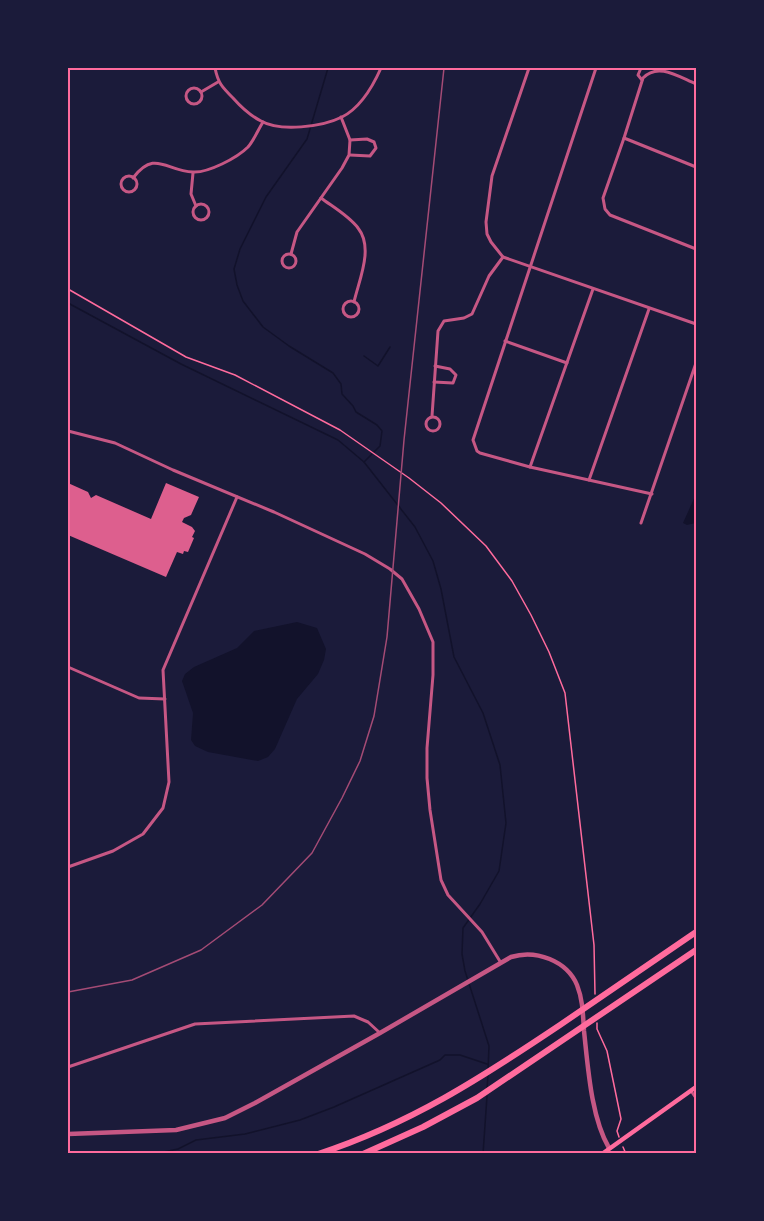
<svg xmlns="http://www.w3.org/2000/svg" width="764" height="1221" viewBox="0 0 764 1221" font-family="'Asap Condensed',sans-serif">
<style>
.water{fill:#12122b}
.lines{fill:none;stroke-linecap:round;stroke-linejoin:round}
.stream{stroke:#12122b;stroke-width:1.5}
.building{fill:#dd5f8e}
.path{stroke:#ff6b9d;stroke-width:1.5}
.minor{stroke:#c65784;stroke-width:3}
.tertiary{stroke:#c65784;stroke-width:4.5}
.secondary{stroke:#ff6b9d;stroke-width:4.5}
.motorway{stroke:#ff6b9d;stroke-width:6}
.rail{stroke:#a44b75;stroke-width:1.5}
.neatline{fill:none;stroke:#ff6b9d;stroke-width:2}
</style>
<rect width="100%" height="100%" fill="#1b1b3a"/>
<g class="water">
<path d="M696,494V523L687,525L683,523Z"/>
<path d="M297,622L317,628L326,649L324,660L318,674L297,699L275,749L268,757L258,761L208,752L195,746L191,740L193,713L182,681L185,674L194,667L237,648L254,631Z"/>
</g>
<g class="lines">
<g class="stream">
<path d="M328,68L307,139L266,197L240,249L234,269L237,285L243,301L263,327L289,346L333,373L341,384L342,394L353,406L356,412L377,425L382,431L380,446L364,462"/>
<path d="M68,303L181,364L338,440L364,462L415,527L433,561L441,589L454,657L483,713L500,765L506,823L499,871L480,904L463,928L462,954L465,971L489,1046L488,1070"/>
<path d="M364,356L378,366L390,347"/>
<path d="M487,1088L488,1075"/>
<path d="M68,1152L76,1153L122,1151L159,1153L178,1149L196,1140L245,1134L300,1120L334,1107L440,1060L445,1055H460L487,1064"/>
<path d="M483,1154L487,1096"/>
</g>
</g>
<path class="building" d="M68,483L88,492L91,498L96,495L151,519L166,483L199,497L191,515L184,518L182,522L192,527L195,531L192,537L194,538L188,552L184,551L183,554L177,552L166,577L68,535Z"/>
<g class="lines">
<g class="path">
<path d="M68,289L186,357L235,375L340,430L409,478L441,503L486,546L512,581L531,615L549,652L565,693L594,945L595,994"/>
<path d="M597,1023V1029L607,1051L621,1119L617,1131L619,1137"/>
<path d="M623,1147L626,1154"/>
</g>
<g class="minor">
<path d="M215,68C218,83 222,87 233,98C241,107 251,116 261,121C280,132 322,127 342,117C360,108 373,86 381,68"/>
<path d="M529,68L492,176L486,222L487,234L491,242L503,257L696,324"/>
<path d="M596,68L473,440L477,451L480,453L530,467L652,494"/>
<path d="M641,68L638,75L642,80"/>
<path d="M696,84C679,77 658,62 643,78L624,138L603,198L605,209L610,215L696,249"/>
<circle cx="194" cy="96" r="8"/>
<path d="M201,92L218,82"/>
<path d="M624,138L696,167"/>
<path d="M350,140L367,139L374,142L376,148L370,156L350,155"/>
<path d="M193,173L191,194L196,206"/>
<circle cx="129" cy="184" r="8"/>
<path d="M133,178C155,149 166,171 193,172C208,173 237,158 248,147C254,140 258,130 263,122"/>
<path d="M321,198C333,207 349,216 358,228C374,248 359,280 354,302"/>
<circle cx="201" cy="212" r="8"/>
<circle cx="289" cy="261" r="7"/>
<path d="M291,254L297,232L342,168L349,155L350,140L341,117"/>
<circle cx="351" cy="309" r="8"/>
<path d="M505,341L567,363"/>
<path d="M434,382L453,383L456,375L450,369L435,366"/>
<path d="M432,416L438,331L444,321L464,318L472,314L489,276L503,257"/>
<circle cx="433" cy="424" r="7"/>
<path d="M68,431L115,443L173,470L274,512L365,554L390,569L402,579L419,609L433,642V675L427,748V778L430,810L441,880L448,895L482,932L501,963"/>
<path d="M530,467L593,289"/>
<path d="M589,480L649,309"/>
<path d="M641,523L696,363"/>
<path d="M68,667L139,698L165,699"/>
<path d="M68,867L113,851L143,834L163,808L169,782L163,670L237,497"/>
<path d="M68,1067L195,1024L354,1016L368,1022L380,1033"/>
<path d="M691,1091L696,1098"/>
</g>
<path class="tertiary" d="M68,1134L176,1130L225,1118L255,1103L380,1033L511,957C536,949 567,961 577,985C583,1000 583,1016 584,1031C588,1067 591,1117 609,1148"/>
<path class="secondary" d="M602,1154L696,1087"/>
<g class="motorway">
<path d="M318,1154C410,1124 481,1078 560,1025C605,994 651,963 696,932"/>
<path d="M363,1154L423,1127L477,1098L696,950"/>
</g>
<path class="rail" d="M68,992L132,980L201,950L262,905L312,853L342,798L360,761L374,716L387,637L404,440L444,68"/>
</g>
<rect width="764" height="1221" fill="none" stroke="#1b1b3a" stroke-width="138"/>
<rect x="69" y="69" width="626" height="1083" class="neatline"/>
</svg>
